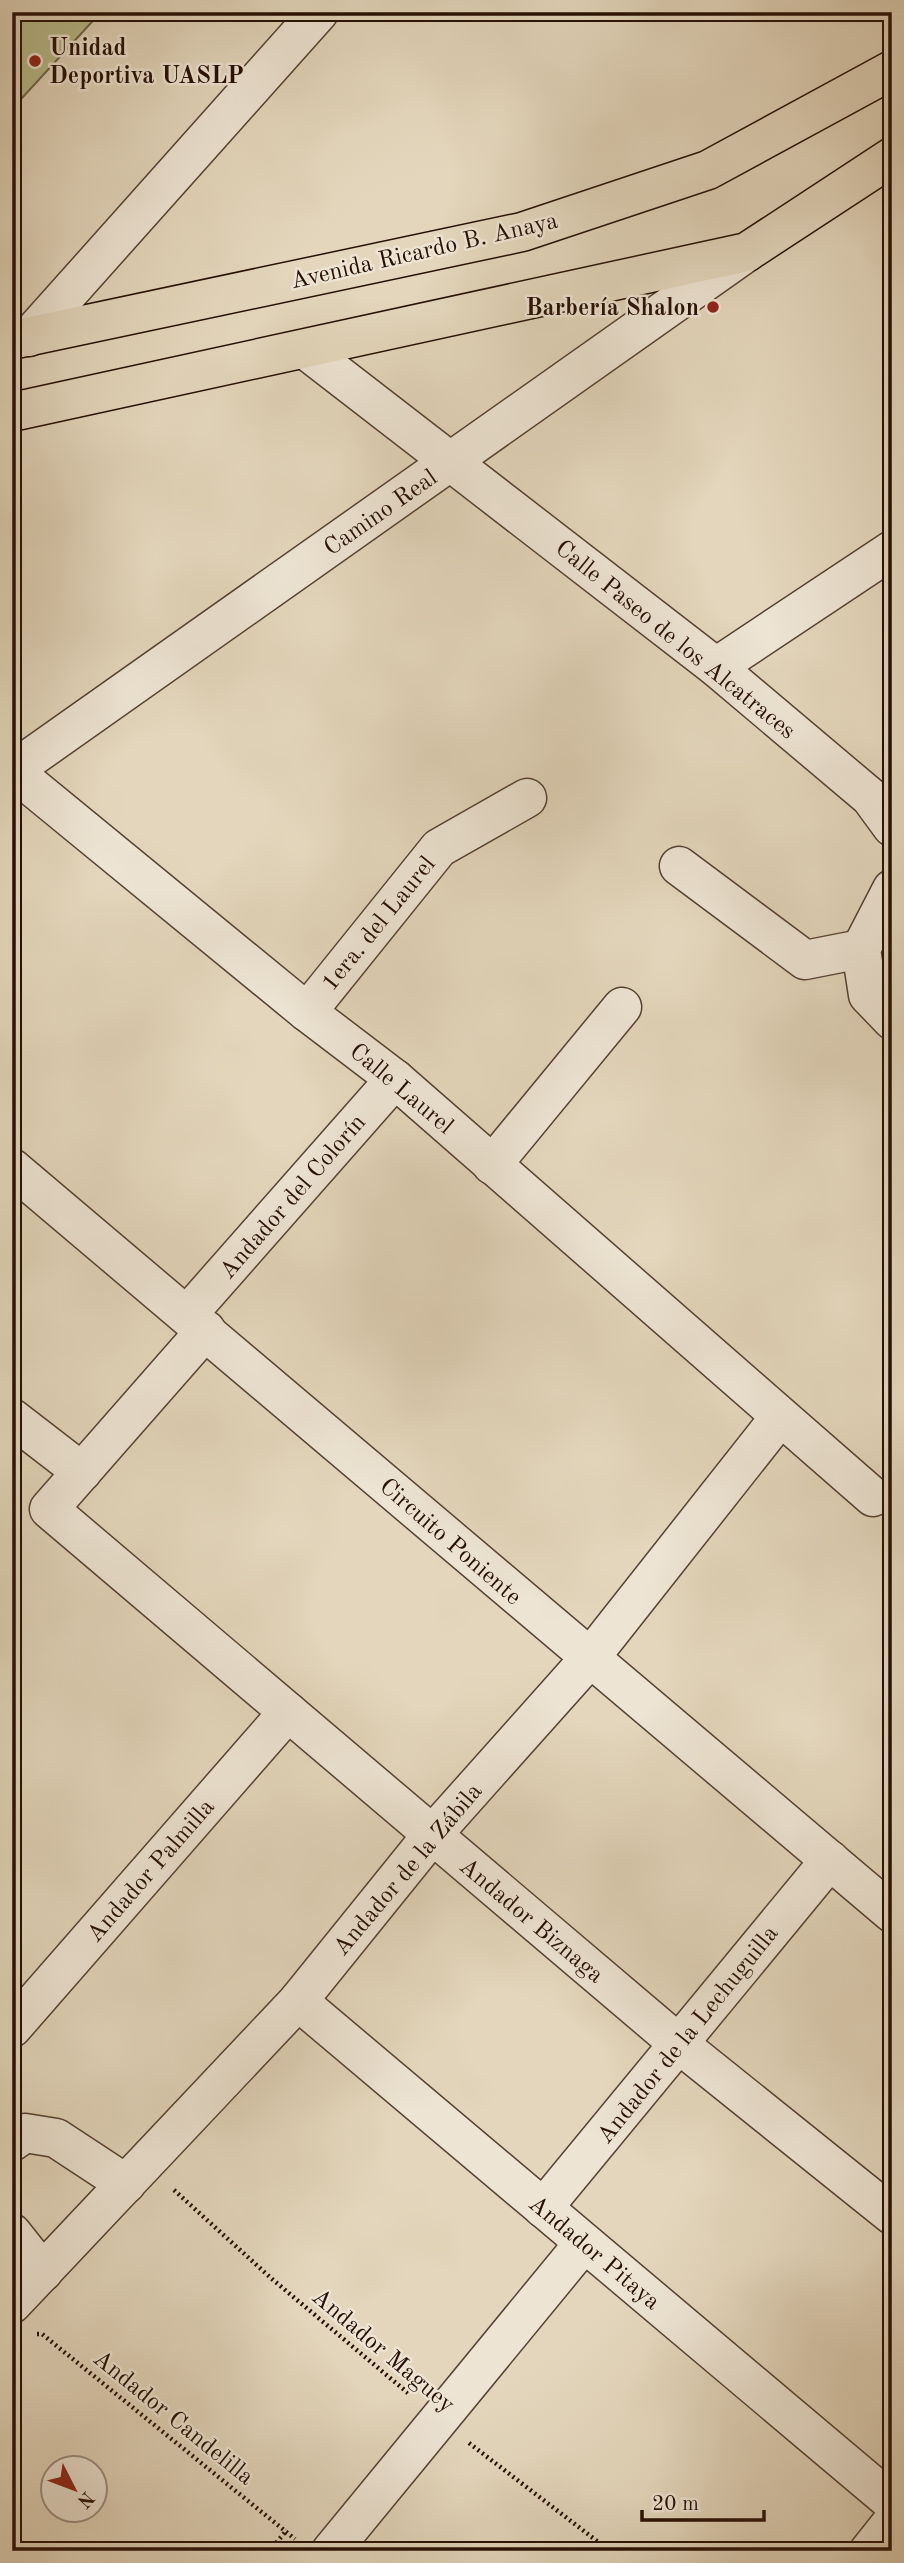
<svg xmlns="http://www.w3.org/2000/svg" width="904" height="2563" viewBox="0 0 904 2563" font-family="'Old Standard TT',serif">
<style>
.green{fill:#b8bc8d;stroke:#6f6649;stroke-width:2}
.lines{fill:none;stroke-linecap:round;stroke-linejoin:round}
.minor-casing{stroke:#554133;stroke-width:41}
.major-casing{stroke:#260f05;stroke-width:41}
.path{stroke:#260f05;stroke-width:4.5;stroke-dasharray:2 3.5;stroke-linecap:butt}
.minor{stroke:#ede4d3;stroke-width:38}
.major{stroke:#e3d6bc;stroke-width:38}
.poi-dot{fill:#8f2418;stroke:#ede4d3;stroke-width:2.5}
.labels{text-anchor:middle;stroke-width:5;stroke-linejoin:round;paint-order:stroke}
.poi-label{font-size:24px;font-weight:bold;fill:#260f05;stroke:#ede4d3;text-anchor:start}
.street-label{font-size:24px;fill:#260f05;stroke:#ede4d3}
</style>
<rect width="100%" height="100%" fill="#e3d6bc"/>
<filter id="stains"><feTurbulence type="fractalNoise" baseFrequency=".00286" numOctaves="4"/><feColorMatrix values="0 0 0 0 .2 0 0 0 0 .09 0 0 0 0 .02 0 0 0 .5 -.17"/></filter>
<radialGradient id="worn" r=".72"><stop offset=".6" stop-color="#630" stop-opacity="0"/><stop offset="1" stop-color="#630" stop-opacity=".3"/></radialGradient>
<path class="green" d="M12,12H101L12,109Z"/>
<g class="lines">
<g class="minor-casing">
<g id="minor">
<path d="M29,337L319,12"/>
<path d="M306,350L716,667L870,797L892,827"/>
<path d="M716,667L892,550"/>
<path d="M12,771L747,252"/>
<path d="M13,771L307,1012L395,1079L873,1497"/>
<path d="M679,866L805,960L861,949"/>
<path d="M892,889L861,949L868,995L892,1020"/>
<path d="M307,1012L439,848L527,798"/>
<path d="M492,1165L622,1007"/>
<path d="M12,1168L892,1913"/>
<path d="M188,1314L395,1079"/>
<path d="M206,1330L49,1509L679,2044L892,2215"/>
<path d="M12,1418L82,1472"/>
<path d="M298,2001L892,2502"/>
<path d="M12,2028L288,1712"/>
<path d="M12,2142L25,2133L56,2138L126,2184"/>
<path d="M543,2208L830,1860"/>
<path d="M12,2233L43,2272"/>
<path d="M12,2304L298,2001L432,1835L589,1659L780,1417"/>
<path d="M331,2551L584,2243"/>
<path d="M869,2551L892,2522"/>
</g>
</g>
<g class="major-casing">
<g id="major">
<path d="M12,340L522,232L708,170L892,70"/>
<path d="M12,412L747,252L892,157"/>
</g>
</g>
<g class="path">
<path d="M174,2190L272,2279L408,2393"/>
<path d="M37,2334H42L295,2539"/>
<path d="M469,2443L610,2551"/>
<path d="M269,2551L287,2530"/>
</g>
<use href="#minor" class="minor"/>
<use href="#major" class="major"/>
</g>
<g class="poi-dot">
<circle cx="35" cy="61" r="7"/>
<circle cx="713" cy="307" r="7"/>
</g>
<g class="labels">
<g class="poi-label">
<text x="49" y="55">Unidad<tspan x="49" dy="28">Deportiva UASLP</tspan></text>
<text x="699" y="315" text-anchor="end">Barbería Shalon</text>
</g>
<g class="street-label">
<text transform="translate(424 250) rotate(-13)" y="8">Avenida Ricardo B. Anaya</text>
<text transform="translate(380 512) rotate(-35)" y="8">Camino Real</text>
<text transform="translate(676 639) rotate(39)" y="8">Calle Paseo de los Alcatraces</text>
<text transform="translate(378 923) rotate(-51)" y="8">1era. del Laurel</text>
<text transform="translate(402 1088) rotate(40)" y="8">Calle Laurel</text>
<text transform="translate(292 1196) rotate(-49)" y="8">Andador del Colorín</text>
<text transform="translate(451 1541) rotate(41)" y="8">Circuito Poniente</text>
<text transform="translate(407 1869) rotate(-50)" y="8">Andador de la Zábila</text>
<text transform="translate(150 1870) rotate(-49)" y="8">Andador Palmilla</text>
<text transform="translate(532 1920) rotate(40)" y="8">Andador Biznaga</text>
<text transform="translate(687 2034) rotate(-51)" y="8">Andador de la Lechuguilla</text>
<text transform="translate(595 2252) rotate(40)" y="8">Andador Pitaya</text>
<text transform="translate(384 2350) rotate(40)" y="8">Andador Maguey</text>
<text transform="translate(174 2417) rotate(39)" y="8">Andador Candelilla</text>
</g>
</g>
<rect width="904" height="2563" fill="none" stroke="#e3d6bc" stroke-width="42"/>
<rect x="14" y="14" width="876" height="2535" fill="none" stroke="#260f05" stroke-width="3.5"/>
<rect x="21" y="21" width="862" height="2521" fill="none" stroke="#260f05" stroke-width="2"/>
<g transform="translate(74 2489) rotate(132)"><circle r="33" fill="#ede4d3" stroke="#9d8f81" stroke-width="2"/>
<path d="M0-5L12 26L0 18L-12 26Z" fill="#8f2418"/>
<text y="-10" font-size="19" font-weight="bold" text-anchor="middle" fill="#260f05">N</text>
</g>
<path d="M642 2510v10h122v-10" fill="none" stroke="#260f05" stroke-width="3.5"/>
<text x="652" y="2510" font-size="21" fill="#260f05" stroke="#ede4d3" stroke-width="5" paint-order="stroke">20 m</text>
<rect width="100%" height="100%" filter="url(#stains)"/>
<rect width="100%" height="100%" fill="url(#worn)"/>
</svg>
